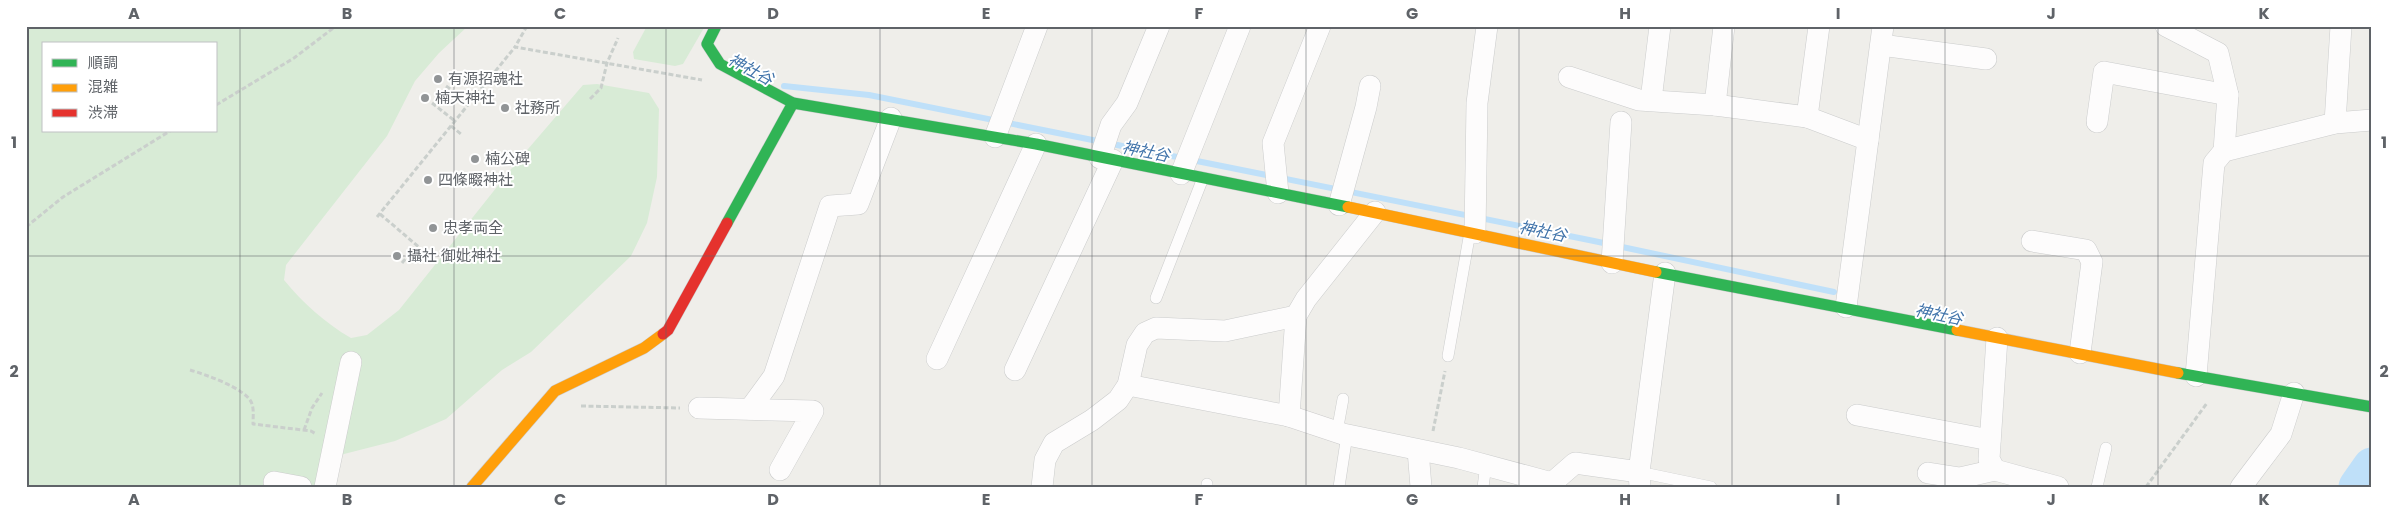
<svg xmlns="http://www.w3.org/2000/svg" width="2398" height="513" viewBox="0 0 2398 513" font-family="Poppins,'Noto Sans JP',sans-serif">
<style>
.green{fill:#d8ebd6;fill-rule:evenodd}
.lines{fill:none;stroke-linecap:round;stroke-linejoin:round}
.stream{stroke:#bfe0f9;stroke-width:6}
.river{stroke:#bfe0f9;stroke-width:39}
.lane-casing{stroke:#cbcccc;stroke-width:12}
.street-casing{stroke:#cbcccc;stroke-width:22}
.fast-casing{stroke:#cacacb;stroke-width:12}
.slow-casing{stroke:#cacacb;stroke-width:12}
.jam-casing{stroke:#cacacb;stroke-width:12}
.path{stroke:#cacfcc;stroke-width:3;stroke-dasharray:5 2.5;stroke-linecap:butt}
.lane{stroke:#fdfcfc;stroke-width:11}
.street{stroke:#fdfcfc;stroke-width:21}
.fast{stroke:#30b455;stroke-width:11}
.slow{stroke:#ff9f0a;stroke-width:11}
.jam{stroke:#e5322d;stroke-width:11}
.grid{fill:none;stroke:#5f6368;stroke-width:1;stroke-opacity:0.55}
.poi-dot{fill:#919496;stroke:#fff;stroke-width:2}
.labels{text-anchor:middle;stroke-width:4;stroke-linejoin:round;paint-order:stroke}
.poi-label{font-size:15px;fill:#5f6368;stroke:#fff;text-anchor:start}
.water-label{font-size:16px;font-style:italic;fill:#4174aa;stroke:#fff}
.neatline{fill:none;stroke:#5f6368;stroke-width:2}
.grid-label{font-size:16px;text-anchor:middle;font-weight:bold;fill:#5f6368}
</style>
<rect width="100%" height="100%" fill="#efeeea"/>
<g class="green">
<path d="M26,26H468L439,53L415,81L387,136L286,265L284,280C303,303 325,323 351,338L367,335L399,310L516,163L583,85L597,84L649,93L659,109L657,177L647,223L631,256L531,352L502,370L446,419L395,441L344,454L337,460L331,487H26ZM44,44H216V131H44Z"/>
<path d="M647,26H705L683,64L675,66L634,59L633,52Z"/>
</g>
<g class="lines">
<path class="stream" d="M784,86L869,95L1594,241L1834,292"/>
<path class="river" d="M2358,487L2372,467"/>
<g class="lane-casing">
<g id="lane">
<path d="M1156,298L1203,178"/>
<path d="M1448,356L1470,232"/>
<path d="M1337,432L1343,399"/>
<path d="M1639,472L1711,487"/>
<path d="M1207,487V484"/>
<path d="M1339,487L1347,435"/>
<path d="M1483,487L1486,465"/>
<path d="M2097,487L2106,448"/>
</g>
</g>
<g class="street-casing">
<g id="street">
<path d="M2166,26L2218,53L2228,95L2224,151"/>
<path d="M1881,45L1986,59"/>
<path d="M1569,77L1639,100L1715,105L1807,117L1868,140"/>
<path d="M1651,100L1660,26"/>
<path d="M1715,105L1724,26"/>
<path d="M1807,117L1819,26"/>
<path d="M2097,122L2104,72L2228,95"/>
<path d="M2335,123L2341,26"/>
<path d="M995,137L1037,26"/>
<path d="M1100,158L1111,125L1127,103L1159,26"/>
<path d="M1181,174L1240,26"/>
<path d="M1278,193L1273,143L1320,26"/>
<path d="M1339,205L1366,107L1370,86"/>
<path d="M1475,233L1477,103L1487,26"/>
<path d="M2032,241L2086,250L2092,262L2080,353"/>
<path d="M1612,263L1621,122"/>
<path d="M1846,307L1883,26"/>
<path d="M1997,338L1989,459L1995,470L2058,487"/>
<path d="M937,359L1036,144"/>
<path d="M1015,370L1113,160"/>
<path d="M2196,376L2214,163L2224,151L2335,123L2372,120"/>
<path d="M1128,385L1289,416L1343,434L1459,458L1552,483L1575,463L1639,472"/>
<path d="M699,408L813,411L780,470"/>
<path d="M750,409L774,376L830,206L858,204L891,118"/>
<path d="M1857,415L1990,440"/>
<path d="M1289,416L1296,316"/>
<path d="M1418,450L1421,487"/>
<path d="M1928,473L1960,478L1995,470"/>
<path d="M274,482L301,487"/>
<path d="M325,487L351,362"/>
<path d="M1042,487L1045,460L1054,443L1092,420L1118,400L1128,385L1137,345L1145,333L1156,328L1225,331L1296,316L1306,299L1375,212"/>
<path d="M1640,487L1639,472L1665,273"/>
<path d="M2241,487L2281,434L2294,393"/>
</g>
</g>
<g class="fast-casing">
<g id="fast">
<path d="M716,26L707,44L720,64L793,103L1036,144L1348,207"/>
<path d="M727,223L793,103"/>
<path d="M1656,272L1957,330"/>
<path d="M2178,373L2372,407"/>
</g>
</g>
<g class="slow-casing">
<g id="slow">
<path d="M1348,207L1656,272"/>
<path d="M1957,330L2178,373"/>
<path d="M472,487L555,391L644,348L663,334"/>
</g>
</g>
<g class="jam-casing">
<path id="jam" d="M663,334L668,330L727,223"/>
</g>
<g class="path">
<path d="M527,26L515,47L702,80"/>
<path d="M446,86L470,103"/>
<path d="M590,99L601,88L607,63L618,38"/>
<path d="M432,103L455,121"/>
<path d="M216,105L294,58L336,26"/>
<path d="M451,126L461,134"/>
<path d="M380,214L420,248"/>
<path d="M377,217L515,47"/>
<path d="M26,227L63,197L170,131"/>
<path d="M402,263L417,245"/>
<path d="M190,370C204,374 248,389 252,404C254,410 253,418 253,424L311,431L316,434"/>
<path d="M581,406L680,408"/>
<path d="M304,430L312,408L322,393"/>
<path d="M1433,431L1445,371"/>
<path d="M2146,487L2207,403"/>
</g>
<use href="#lane" class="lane"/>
<use href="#street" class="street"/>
<use href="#fast" class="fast"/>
<use href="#slow" class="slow"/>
<use href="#jam" class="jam"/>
</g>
<path class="grid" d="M240,26V487M454,26V487M666,26V487M880,26V487M1092,26V487M1306,26V487M1519,26V487M1732,26V487M1945,26V487M2158,26V487M26,256H2372"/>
<g class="poi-dot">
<circle cx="438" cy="79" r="5"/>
<circle cx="425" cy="98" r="5"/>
<circle cx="505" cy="108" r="5"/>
<circle cx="475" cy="159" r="5"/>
<circle cx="428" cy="180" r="5"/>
<circle cx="433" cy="228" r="5"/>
<circle cx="397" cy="256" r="5"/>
</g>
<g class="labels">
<g class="poi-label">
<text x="448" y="84">有源招魂社</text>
<text x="435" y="103">楠天神社</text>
<text x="515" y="113">社務所</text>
<text x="485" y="164">楠公碑</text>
<text x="438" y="185">四條畷神社</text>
<text x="443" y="233">忠孝両全</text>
<text x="407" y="261">攝社 御妣神社</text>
</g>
<g class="water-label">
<text transform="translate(751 69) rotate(28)" y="6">神社谷</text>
<text transform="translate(1146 151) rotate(11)" y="6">神社谷</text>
<text transform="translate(1543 231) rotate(11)" y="6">神社谷</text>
<text transform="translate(1939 314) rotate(12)" y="6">神社谷</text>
</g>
</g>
<rect width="2398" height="513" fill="none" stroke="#ffffff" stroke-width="55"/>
<rect x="42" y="42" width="175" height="90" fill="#ffffff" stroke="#bfc1c3"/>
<rect x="52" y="59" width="25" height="8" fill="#30b455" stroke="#bfc1c3"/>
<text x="88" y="68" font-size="15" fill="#5f6368">順調</text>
<rect x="52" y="84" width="25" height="8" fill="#ff9f0a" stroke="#bfc1c3"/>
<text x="88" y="92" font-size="15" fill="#5f6368">混雑</text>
<rect x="52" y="109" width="25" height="8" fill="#e5322d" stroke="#bfc1c3"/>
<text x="88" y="118" font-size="15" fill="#5f6368">渋滞</text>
<rect x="28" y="28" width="2342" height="458" class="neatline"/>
<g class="grid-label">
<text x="134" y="19">A</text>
<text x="347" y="19">B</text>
<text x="560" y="19">C</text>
<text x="773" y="19">D</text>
<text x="986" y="19">E</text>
<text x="1199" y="19">F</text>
<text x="1412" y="19">G</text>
<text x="1625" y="19">H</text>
<text x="1838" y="19">I</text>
<text x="2051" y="19">J</text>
<text x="2264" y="19">K</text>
<text x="14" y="148">1</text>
<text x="2384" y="148">1</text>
<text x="14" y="377">2</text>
<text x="2384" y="377">2</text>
<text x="134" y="505">A</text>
<text x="347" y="505">B</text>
<text x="560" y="505">C</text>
<text x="773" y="505">D</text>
<text x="986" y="505">E</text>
<text x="1199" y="505">F</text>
<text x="1412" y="505">G</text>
<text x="1625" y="505">H</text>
<text x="1838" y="505">I</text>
<text x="2051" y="505">J</text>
<text x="2264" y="505">K</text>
</g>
</svg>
